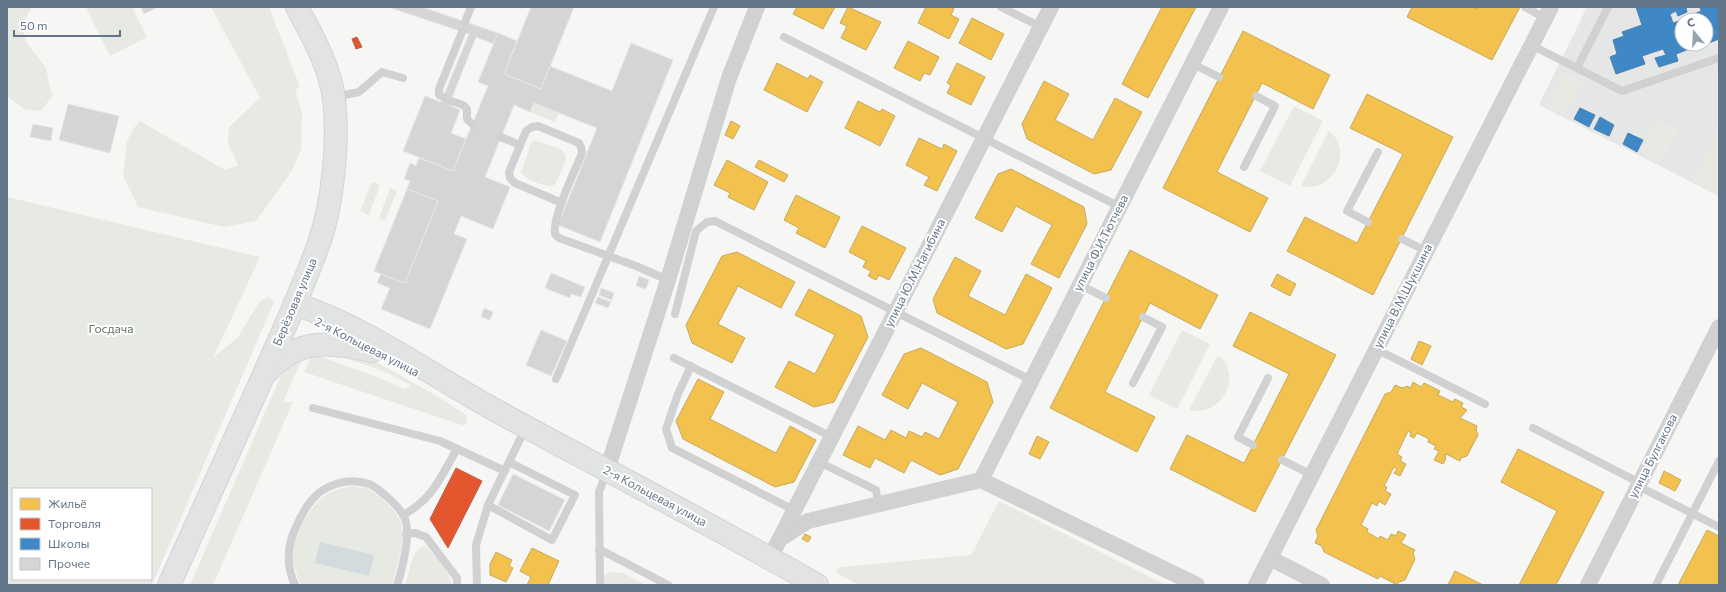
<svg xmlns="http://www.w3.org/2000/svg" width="1726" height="592" viewBox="0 0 1726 592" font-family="Commissioner,sans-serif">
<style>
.built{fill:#e5e6e6;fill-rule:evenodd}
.green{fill:#e6eae3;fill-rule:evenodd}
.water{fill:#d4dbdf}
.homes{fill:#f2c14e;stroke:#c7aa5f}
.shops{fill:#e4572e;stroke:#bd6049}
.schools{fill:#3f88c5;stroke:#4a82b3}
.building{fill:#d4d6d6;stroke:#e6e6e4}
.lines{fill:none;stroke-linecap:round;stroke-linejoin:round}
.secondary-casing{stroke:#d2d4d6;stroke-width:24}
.service{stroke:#d0d1d2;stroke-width:8}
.minor{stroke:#d0d1d2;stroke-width:16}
.secondary{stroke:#e2e3e3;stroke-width:22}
.labels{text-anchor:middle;stroke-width:4;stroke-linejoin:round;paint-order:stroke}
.street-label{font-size:12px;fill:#637588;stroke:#fff}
.park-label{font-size:12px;fill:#62795f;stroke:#fff}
</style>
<rect width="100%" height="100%" fill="#f6f6f5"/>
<path class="built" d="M1587,7H1719V196L1539,105ZM1682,20H1706V44H1682Z"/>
<g class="green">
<path d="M7,7H32L21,26L26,42L46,68L52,96L41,111L24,109L7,96Z"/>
<path d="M86,7H132L147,37L110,56Z"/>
<path d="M211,7H269L300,87L295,89L302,113L301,150L291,172L256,221L224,227L138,207L123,175L127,141L134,128L140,121L225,170L238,165L228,143L229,127L260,98Z"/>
<path d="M1564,71L1584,81L1566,116L1546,106Z"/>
<path d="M534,103L559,113L555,122L530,112Z"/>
<path d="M1294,106L1323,121L1290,186L1260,171Z"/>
<path d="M1657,119L1678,129L1661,163L1640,152Z"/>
<path d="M1719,129V193L1693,180Z"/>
<path d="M1329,131C1355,151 1332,194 1301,186Z"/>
<path d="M534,140L561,149L565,154L566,160L556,183L552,186C542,186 526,180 521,172L531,144Z"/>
<path d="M372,182L380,185L369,215L360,211Z"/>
<path d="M390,188L397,191L385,221L379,218Z"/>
<path d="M7,197L260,257L213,358L238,337L260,301L269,297L274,302L152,585H7ZM13,489H151V579H13Z"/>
<path d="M1182,330L1210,344L1177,409L1149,395Z"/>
<path d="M305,352L283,402H293L213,585H190L283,371Z"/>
<path d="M328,352L361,357L378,363L437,396L466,415L467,424L462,425L304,372L311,358L316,355L382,379L403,389L412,386L383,371Z"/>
<path d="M1218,355C1244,375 1221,418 1189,410Z"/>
<path d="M354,486C359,487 365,487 369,490C379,495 398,512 401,523C405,542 398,565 392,584L391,585H301C297,576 293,565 293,555C292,536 311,504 327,494C336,489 344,488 354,486Z"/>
<path d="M999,501L1166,585H859L835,572L841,567L971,555Z"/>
<path d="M425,546C436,556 449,570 452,585H404C412,572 408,552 425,546Z"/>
<path d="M609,572L623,573L646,585H604C603,579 603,575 609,572Z"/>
</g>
<path class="water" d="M320,542L374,555L369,576L315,563Z"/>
<g class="homes">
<path d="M797,7H835L823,29L793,14Z"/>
<path d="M848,7L881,22L866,50L841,38L847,26L840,23Z"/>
<path d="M926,7H951L954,9L951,15L959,19L949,39L918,23Z"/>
<path d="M1162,7H1196L1148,98L1122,84Z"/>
<path d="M1412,7H1472L1477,9L1478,7H1520L1492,60L1407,17Z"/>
<path d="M972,18L1004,34L991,60L959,43Z"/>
<path d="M1243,31L1330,75L1313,109L1262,83L1217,172L1268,198L1250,232L1163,188Z"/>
<path d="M908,41L939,57L930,75L924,73L920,81L894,68Z"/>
<path d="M777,63L808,79L810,75L823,82L807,112L764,90Z"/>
<path d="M957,63L985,77L971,105L947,93L951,85L947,83Z"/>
<path d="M1044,81L1069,94L1055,120L1093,140L1115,98L1142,112L1111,170L1094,174L1027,139L1022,124Z"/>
<path d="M1367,94L1453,137L1373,295L1287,251L1305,217L1357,243L1403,154L1350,128Z"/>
<path d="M858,101L880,112L882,109L895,116L880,146L845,128Z"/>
<path d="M731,121L740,126L733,139L725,135Z"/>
<path d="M919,138L942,149L944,144L957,151L937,191L924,185L929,177L906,165Z"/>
<path d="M727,160L768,182L754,210L728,197L730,193L714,185Z"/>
<path d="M759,160L788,175L784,182L755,167Z"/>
<path d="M1011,169L1084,207L1087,224L1059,278L1031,264L1052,225L1016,206L1002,232L975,218L998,174Z"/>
<path d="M796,195L840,217L825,248L796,233L799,228L784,220Z"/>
<path d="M862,226L906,248L889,280L879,275L876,280L868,276L871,271L863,267L866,261L849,252Z"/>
<path d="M1130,250L1218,295L1200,329L1150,303L1105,392L1155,417L1137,452L1050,408Z"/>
<path d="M737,252L795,282L781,308L738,286L718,324L745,338L732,363L692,343L686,325L722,256Z"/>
<path d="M955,257L981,271L968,296L1005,315L1026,274L1052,288L1023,344L1006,349L937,313L933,299Z"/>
<path d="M1277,274L1296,284L1290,296L1271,286Z"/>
<path d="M809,289L861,316L868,337L834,402L814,407L775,387L789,361L815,374L835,335L795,315Z"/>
<path d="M1250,312L1336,355L1255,512L1170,469L1187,435L1244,463L1289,374L1233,346Z"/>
<path d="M1419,341L1431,346L1422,365L1411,359Z"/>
<path d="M921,348L987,382L993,402L958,469L940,475L911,460L904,473L875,458L870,468L843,455L858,426L885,440L891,430L906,438L909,431L922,437L925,432L939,439L958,402L922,383L908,409L882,395L904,354Z"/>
<path d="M698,379L724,392L710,419L776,453L790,426L816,440L794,482L775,487L683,439L676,421Z"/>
<path d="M1413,382L1421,387L1424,383L1440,391L1438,395L1453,402L1455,399L1463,403L1461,407L1467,410L1460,418L1477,426L1476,430L1478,435L1467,456L1461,458L1460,461L1446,454L1445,458L1446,459L1443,464L1434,460L1439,451L1434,449L1436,446L1428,442L1429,439L1417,433L1414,438L1410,436L1411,433L1408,431L1397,454L1402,457L1400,461L1406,464L1400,476L1394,473L1397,469L1394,467L1384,486L1387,487L1385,491L1391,494L1385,505L1379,501L1377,506L1372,503L1361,525L1368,529L1367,532L1379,539L1380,536L1388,540L1391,534L1396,536L1398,531L1406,535L1401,543L1415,550L1413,553L1415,559L1405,580L1399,582L1397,585L1380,576L1378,579L1324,552L1322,546L1315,543L1318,536L1316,530L1385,394L1391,392L1395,385L1402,388L1408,386L1410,389Z"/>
<path d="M1037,436L1049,442L1040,459L1029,454Z"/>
<path d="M1518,449L1604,492L1556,585H1519L1557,511L1501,482Z"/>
<path d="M1664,471L1681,480L1675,491L1659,483Z"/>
<path d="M1707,530L1719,536V585H1678Z"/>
<path d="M805,534L811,537L808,542L802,539Z"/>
<path d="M532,548L559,561L548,585H527L531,577L520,571Z"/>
<path d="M496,552L512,560L509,566L513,568L506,582L490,575V564Z"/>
<path d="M1455,571L1483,585H1448Z"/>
</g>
<g class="shops">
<path d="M357,37L362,47L356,49L352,39Z"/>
<path d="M456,468L482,481L448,548L430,519Z"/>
</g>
<g class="schools">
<path d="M1636,7H1688L1686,8L1687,12L1678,16L1676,11L1670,14L1673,23L1679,21L1682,28V44H1687L1689,49L1676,54L1678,61L1659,67L1655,58L1666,55L1663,49L1642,56L1645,64L1616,74L1610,57L1617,54L1613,40L1624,36L1622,32L1642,25Z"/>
<path d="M1700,7H1719V39L1706,44V20H1698L1696,13L1701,11Z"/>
<path d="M1580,108L1595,115L1589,127L1574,119Z"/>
<path d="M1600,117L1614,125L1609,136L1594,129Z"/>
<path d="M1628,133L1643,140L1637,152L1623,144Z"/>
</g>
<g class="building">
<path d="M141,7H158L144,14Z"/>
<path d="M388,7H422L498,33L494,44L476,37L449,105L460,110L451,133L466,139L453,171L403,151L425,96L441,102L469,34Z"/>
<path d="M531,7H574L541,89L504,74Z"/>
<path d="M498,33L517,41L504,74L541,89L550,66L612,91L631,43L673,60L600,242L558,225L597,128L534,103L530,112L514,105L485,177L510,187L493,229L461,216L454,234L467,239L430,329L381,309L390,288L377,283L381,274L405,283L438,201L407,189L410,181L404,179L410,163L416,166L419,158L453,171L488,86L478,82Z"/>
<path d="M68,104L119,116L110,153L59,140Z"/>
<path d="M33,124L53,128L51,141L30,137Z"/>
<path d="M407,189L438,201L405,283L374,271Z"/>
<path d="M551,273L585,287L581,297L571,294L570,298L545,288Z"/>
<path d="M639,276L649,280L646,289L636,286Z"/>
<path d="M601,288L614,293L612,300L599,295Z"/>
<path d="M598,297L611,302L608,308L595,303Z"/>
<path d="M484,308L493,312L490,320L481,317Z"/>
<path d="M541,330L567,341L551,376L526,365Z"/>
<path d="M513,474L565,500L549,531L498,505Z"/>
</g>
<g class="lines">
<g class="secondary-casing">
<g id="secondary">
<path d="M295,304C366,327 428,373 493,409C601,468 711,524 817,585"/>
<path d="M267,372C298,337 332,342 373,351"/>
<path d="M169,585C198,521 227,456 256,392C278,342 302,292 320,240C333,202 339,139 334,99C330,66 312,36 297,7"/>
</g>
</g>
<g class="service">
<path d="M1001,7L1041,27"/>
<path d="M1525,7L1545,18"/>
<path d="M465,22L471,7"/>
<path d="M784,37L1120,207"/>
<path d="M1531,45L1622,91L1719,58"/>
<path d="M1193,64L1219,77"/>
<path d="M1577,68L1608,7"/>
<path d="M335,97L359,92L382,72L403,78"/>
<path d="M443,97L439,95V89L462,32"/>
<path d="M451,101L463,105L467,109V119L472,124"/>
<path d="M501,137L520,145"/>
<path d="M1244,167L1275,106L1256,96"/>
<path d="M562,203L515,183L510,178L509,172L526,131L532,127L538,126L579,143L581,147L582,153C575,171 552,217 555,234L559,238L636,266L668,280"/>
<path d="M1368,222L1347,211L1378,152"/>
<path d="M1402,239L1426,251"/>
<path d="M1080,285L1106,298"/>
<path d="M675,314L696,231L707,222L715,221L1031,380"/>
<path d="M1376,349L1485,404"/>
<path d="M674,358L832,437"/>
<path d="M691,366L678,394L666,429L672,448L794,510"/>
<path d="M556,379L714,7"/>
<path d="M1133,383L1162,327L1143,317"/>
<path d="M313,408L440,441L505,471"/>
<path d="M1533,428L1640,483"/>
<path d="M1253,445L1238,437L1268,378"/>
<path d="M1282,460L1312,475"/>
<path d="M509,462L575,495L552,540L488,505L526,427"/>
<path d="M819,462L876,490L878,504"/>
<path d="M1638,486L1719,527"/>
<path d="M403,515C433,499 440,478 457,449"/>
<path d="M406,534L415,533L426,537L457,578V585"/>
<path d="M599,549L668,585"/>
<path d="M295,585C286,566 287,545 296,527C300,518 304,509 311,501C324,484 349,477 369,484C375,486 381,492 386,496C393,502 402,510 405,519C411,534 402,571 397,585"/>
<path d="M477,585L476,545L488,505"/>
<path d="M600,585L599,492L607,471"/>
<path d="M1656,585L1719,461"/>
</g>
<g class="minor">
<path d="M607,470L668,280L729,78L757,7"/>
<path d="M981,480L1221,7"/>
<path d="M780,539L808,521L981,480L1197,585"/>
<path d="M770,558L1051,7"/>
<path d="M1270,558L1322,585"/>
<path d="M1256,585L1551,7"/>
<path d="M1588,585L1719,327"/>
</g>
<use href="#secondary" class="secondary"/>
</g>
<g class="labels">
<g class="street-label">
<text transform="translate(1101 243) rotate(-63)" y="4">улица Ф.И.Тютчева</text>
<text transform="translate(915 273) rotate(-63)" y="4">улица Ю.М.Нагибина</text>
<text transform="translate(1403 296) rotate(-63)" y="4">улица В.М.Шукшина</text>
<text transform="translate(295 302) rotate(-67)" y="4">Берёзовая улица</text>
<text transform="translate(367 347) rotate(27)" y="4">2-я Кольцевая улица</text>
<text transform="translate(1653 456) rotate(-63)" y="4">улица Булгакова</text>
<text transform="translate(655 496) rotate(28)" y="4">2-я Кольцевая улица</text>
</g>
<g class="park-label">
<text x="111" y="333">Госдача</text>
</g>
</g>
<rect width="1726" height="592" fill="none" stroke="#637588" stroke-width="16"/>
<rect x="12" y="488" width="140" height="92" fill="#ffffff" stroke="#c1c8cf"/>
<rect x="20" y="498" width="20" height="12" fill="#f2c14e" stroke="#c1c8cf"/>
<text x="48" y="508" font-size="12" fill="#637588">Жильё</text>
<rect x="20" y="518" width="20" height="12" fill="#e4572e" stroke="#c1c8cf"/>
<text x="48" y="528" font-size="12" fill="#637588">Торговля</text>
<rect x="20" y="538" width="20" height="12" fill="#3f88c5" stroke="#c1c8cf"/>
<text x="48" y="548" font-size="12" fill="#637588">Школы</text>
<rect x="20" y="558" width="20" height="12" fill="#d4d6d6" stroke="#c1c8cf"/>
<text x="48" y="568" font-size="12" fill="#637588">Прочее</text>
<g transform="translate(1694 32) rotate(342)"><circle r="19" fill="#ffffff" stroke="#c1c8cf"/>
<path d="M0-3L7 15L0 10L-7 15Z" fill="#96a2ae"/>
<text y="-6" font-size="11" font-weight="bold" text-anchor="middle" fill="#637588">С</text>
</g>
<path d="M14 30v6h106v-6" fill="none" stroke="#637588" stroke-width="2"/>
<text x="20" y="30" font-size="12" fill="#637588" stroke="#ffffff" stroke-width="3" paint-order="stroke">50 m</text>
</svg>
